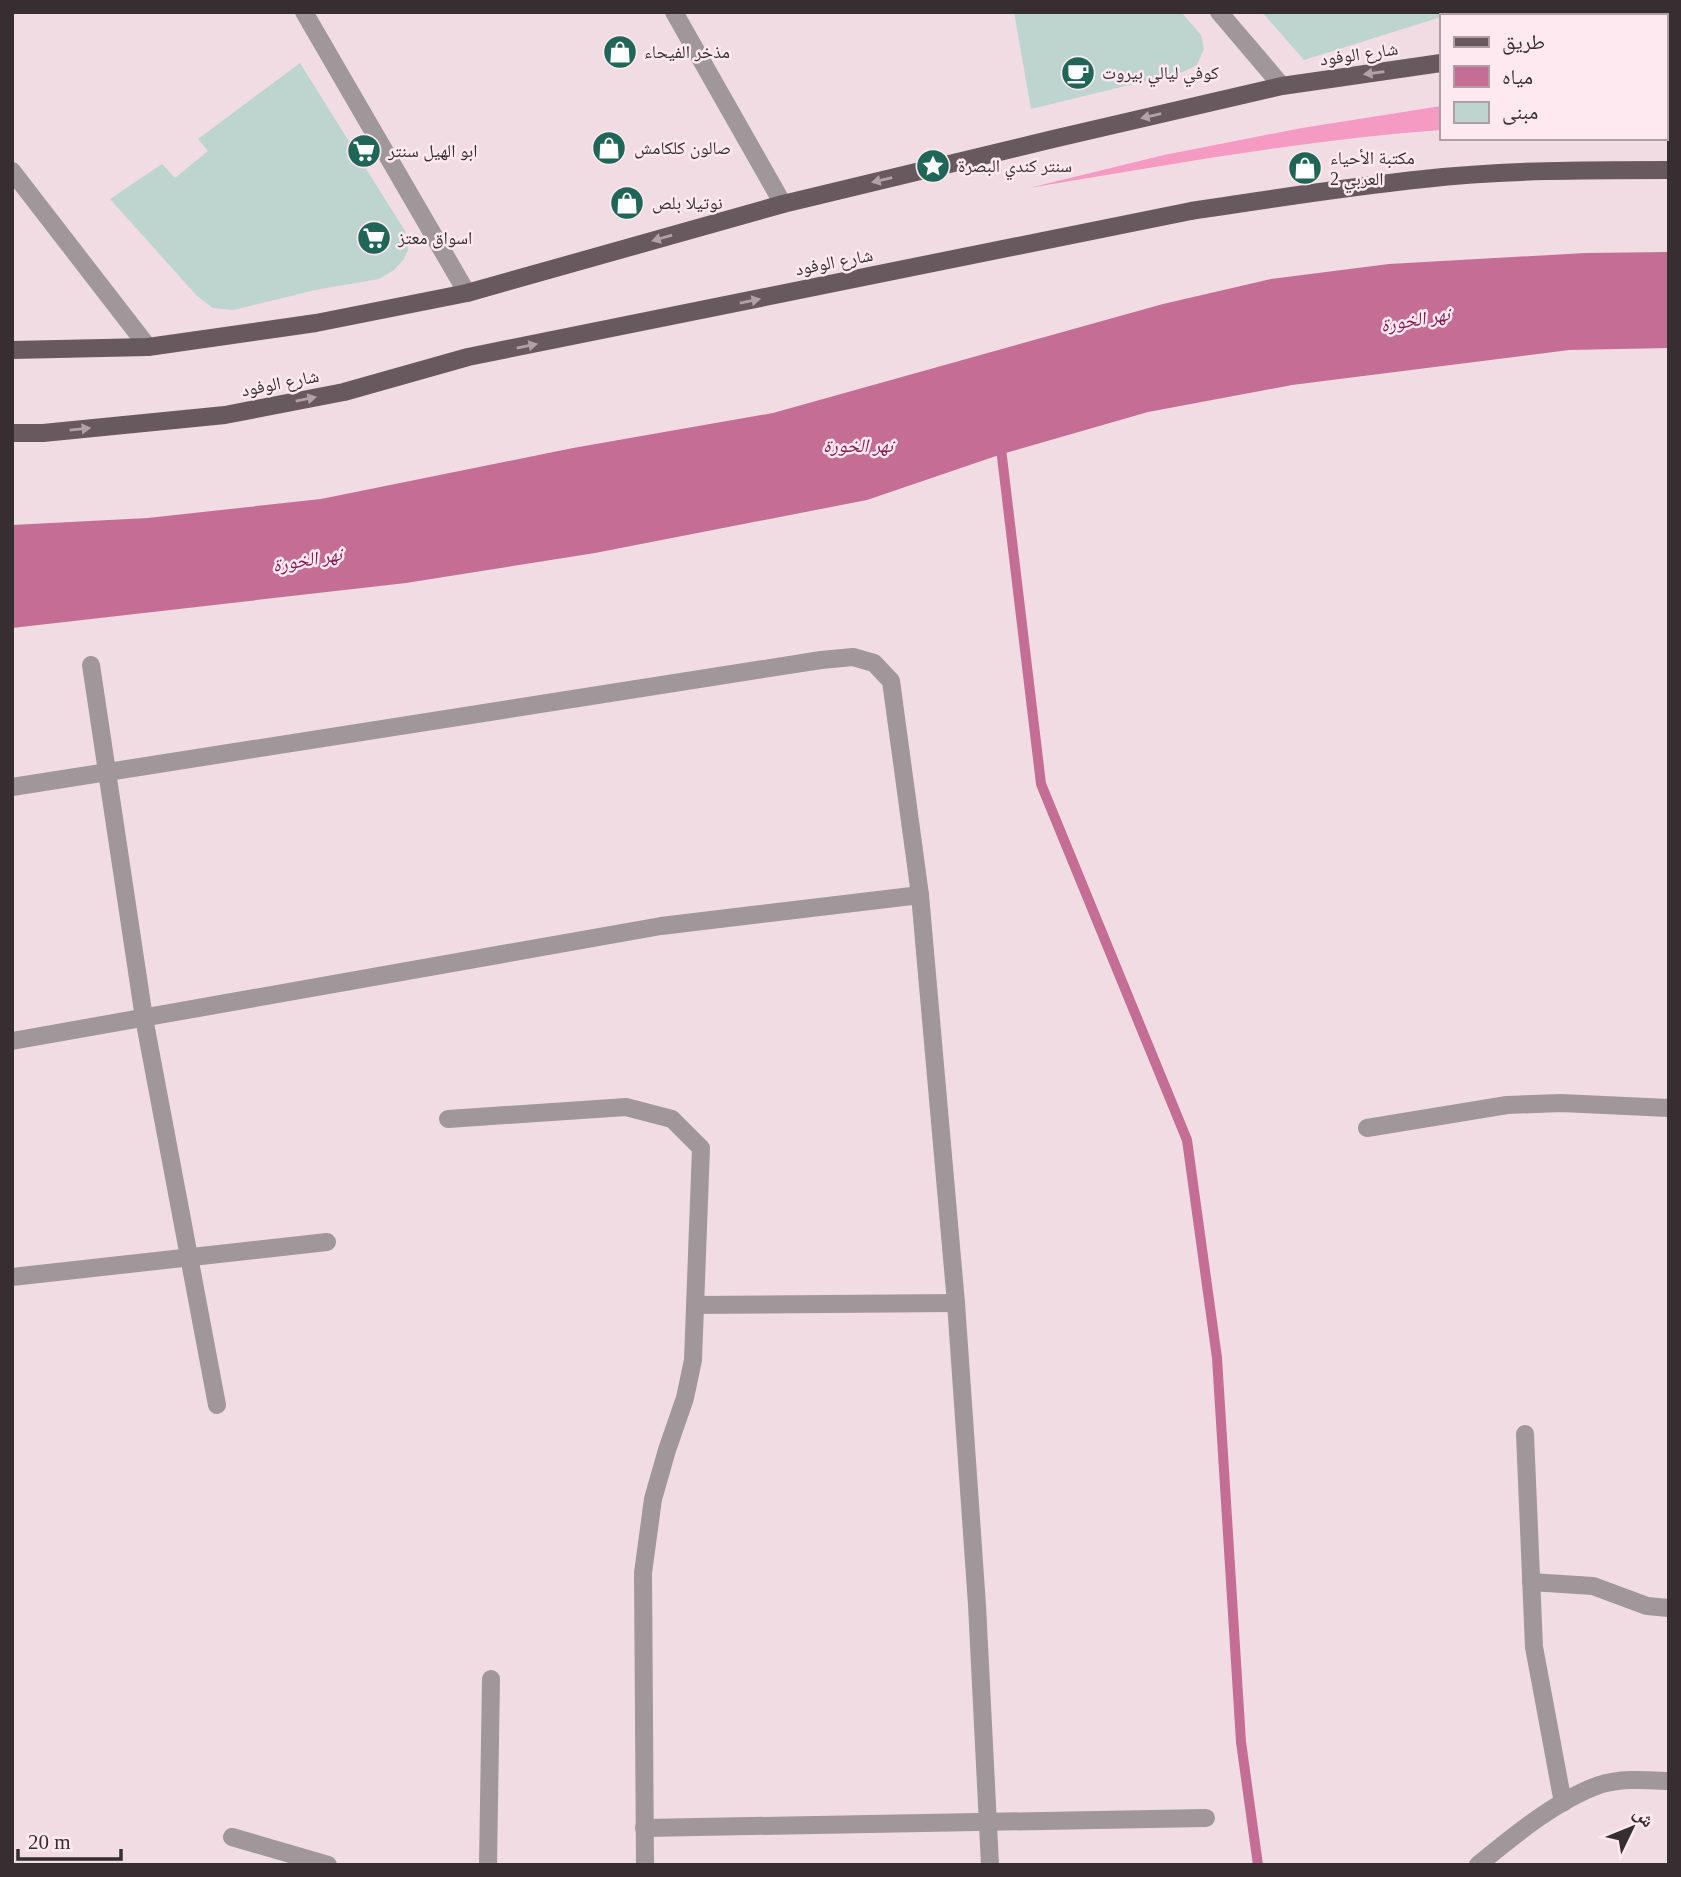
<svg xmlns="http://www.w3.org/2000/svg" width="1681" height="1877" viewBox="0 0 1681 1877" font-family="'Times New Roman','Noto Naskh Arabic',serif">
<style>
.green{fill:#f59bc3}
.water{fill:#c46d95}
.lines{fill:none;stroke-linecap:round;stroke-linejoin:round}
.stream{stroke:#c46d95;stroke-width:10}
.building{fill:#bed4ce}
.minor{stroke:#9f979a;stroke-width:18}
.major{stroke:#68595f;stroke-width:18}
.oneway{fill:#b3a1a8}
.labels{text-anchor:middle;stroke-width:5;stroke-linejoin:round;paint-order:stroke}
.poi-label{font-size:18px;fill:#362e31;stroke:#fee9f1;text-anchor:start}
.street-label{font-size:18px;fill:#362e31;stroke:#fee9f1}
.water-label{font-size:19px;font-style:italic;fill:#841a55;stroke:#fee9f1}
</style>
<rect width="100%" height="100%" fill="#f1dce4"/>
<path class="green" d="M1441,106V130C1303,140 1166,165 1029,188L1164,155L1302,128Z"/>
<path class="water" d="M1669,252V348L1569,350L1292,385L1148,412L1002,454L867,500L595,553L406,583L12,628V525L148,518L321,499L573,448L773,413L1163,304L1271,279L1389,264L1586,253Z"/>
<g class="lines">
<path class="stream" d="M1000,440L1041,784L1187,1140L1217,1358L1241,1742L1258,1865"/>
</g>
<g class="building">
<path d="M1014,12H1181L1201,35L1204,49L1197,65L1183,72L1031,109Z"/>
<path d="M1262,12H1454V13L1304,60Z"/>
<path d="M300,63L405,231L408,250L404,259L394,270L379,279L315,290L233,310L213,308L197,296L110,199L162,164L175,178L208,151L198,139Z"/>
</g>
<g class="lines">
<g class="minor">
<path d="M304,12L467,293"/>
<path d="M674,12L783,204"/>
<path d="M1219,12L1282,86"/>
<path d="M1485,16L1486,12"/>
<path d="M12,171L148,347"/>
<path d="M91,665L144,1018L217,1405"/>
<path d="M12,787L821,660L853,657L874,663L891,681L920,895L956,1303L977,1605L990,1865"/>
<path d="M12,1041L661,926L920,895"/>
<path d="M448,1119L626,1107L672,1119L701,1148L693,1360L685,1398L667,1450L653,1499L643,1573L645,1865"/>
<path d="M1367,1128L1507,1105L1561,1103L1669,1108"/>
<path d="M12,1277L327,1242"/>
<path d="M696,1305L956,1303"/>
<path d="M1525,1434L1534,1647L1563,1803"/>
<path d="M1531,1582L1593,1586L1647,1606L1669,1608"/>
<path d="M644,1828L1206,1818"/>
<path d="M232,1837L328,1865"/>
<path d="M488,1865L491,1679"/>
<path d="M1478,1865C1513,1836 1557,1800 1599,1785C1622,1778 1645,1780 1669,1781"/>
</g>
<g class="major">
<path d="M1665,41H1669"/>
<path d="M12,350L148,347L316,323L467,293L783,204L1053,139L1282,86L1441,63"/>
<path d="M12,433H43L225,415L344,392L468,357L1191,211C1269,199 1346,187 1424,179C1505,170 1587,170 1669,170"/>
</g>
</g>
<defs><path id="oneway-solid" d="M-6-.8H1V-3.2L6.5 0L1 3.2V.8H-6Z" transform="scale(1.75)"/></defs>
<g class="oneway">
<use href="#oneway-solid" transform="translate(1374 73) rotate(172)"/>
<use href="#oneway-solid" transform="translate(1151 116) rotate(167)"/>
<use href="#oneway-solid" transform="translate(882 180) rotate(167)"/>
<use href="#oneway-solid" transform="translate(662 238) rotate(164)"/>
<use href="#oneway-solid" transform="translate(750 301) rotate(-11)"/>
<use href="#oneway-solid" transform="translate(527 346) rotate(-11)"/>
<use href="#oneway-solid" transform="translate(306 399) rotate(-11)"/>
<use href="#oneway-solid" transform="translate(80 429) rotate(-6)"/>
</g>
<defs>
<g id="shop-disc" transform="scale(1.75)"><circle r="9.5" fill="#1f6558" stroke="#fee9f1"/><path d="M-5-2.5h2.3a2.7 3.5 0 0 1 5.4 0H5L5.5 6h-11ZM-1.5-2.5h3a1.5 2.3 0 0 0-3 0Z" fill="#fff"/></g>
<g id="cafe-disc" transform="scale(1.75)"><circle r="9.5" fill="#1f6558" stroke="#fee9f1"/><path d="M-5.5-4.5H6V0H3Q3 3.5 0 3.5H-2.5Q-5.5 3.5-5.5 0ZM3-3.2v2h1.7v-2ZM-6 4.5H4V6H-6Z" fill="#fff"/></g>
<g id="supermarket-disc" transform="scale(1.75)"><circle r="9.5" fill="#1f6558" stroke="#fee9f1"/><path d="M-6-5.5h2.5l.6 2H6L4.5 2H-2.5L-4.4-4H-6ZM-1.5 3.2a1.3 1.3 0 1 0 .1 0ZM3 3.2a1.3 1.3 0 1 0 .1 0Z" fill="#fff"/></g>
<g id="sight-disc" transform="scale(1.75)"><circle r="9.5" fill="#1f6558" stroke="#fee9f1"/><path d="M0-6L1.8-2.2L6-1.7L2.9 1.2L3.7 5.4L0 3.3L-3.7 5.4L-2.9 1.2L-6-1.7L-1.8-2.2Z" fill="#fff"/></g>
</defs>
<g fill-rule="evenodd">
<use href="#shop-disc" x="620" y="52"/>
<use href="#cafe-disc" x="1078" y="73"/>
<use href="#shop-disc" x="609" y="148"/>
<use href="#supermarket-disc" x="364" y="151"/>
<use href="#sight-disc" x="933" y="166"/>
<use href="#shop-disc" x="1305" y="168"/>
<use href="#shop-disc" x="627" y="203"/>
<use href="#supermarket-disc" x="374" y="238"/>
</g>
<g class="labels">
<g class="poi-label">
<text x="644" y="58">مذخر الفيحاء</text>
<text x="1102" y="79">كوفي ليالي بيروت</text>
<text x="634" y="154">صالون كلكامش</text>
<text x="388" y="157">ابو الهيل سنتر</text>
<text x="1330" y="164">مكتبة الأحياء<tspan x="1330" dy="21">العربي 2</tspan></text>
<text x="958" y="172">سنتر كندي البصرة</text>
<text x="652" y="209">نوتيلا بلص</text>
<text x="398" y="244">اسواق معتز</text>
</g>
<g class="street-label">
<text transform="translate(1359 54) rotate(-8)" y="6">شارع الوفود</text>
<text transform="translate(834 262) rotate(-11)" y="6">شارع الوفود</text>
<text transform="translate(280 383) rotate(-11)" y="6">شارع الوفود</text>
</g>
<g class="water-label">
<text transform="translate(1415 319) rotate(-10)" y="7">نهر الخورة</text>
<text x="858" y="452">نهر الخورة</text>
<text transform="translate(307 559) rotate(-10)" y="7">نهر الخورة</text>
</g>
</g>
<rect width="1681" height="1877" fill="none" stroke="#362e31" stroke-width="28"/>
<rect x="1440" y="14" width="228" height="126" fill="#fee9f1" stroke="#ae9ea4" stroke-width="2"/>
<rect x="1454" y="37" width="35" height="10" fill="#68595f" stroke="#ae9ea4" stroke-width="2"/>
<text x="1502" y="49" font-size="21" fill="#362e31">طريق</text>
<rect x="1454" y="66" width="35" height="21" fill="#c46d95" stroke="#ae9ea4" stroke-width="2"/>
<text x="1502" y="84" font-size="21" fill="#362e31">مياه</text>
<rect x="1454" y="102" width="35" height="21" fill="#bed4ce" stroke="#ae9ea4" stroke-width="2"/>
<text x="1502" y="119" font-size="21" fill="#362e31">مبنى</text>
<g transform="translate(1632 1828) rotate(47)" stroke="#fee9f1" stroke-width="5" paint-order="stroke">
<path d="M0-5L12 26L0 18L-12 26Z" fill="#362e31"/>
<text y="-10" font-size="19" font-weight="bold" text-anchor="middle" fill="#362e31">ش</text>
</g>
<path d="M18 1849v10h103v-10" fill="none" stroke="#362e31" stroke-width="3.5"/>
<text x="28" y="1849" font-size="21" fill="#362e31" stroke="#fee9f1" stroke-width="5" paint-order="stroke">20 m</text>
</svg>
